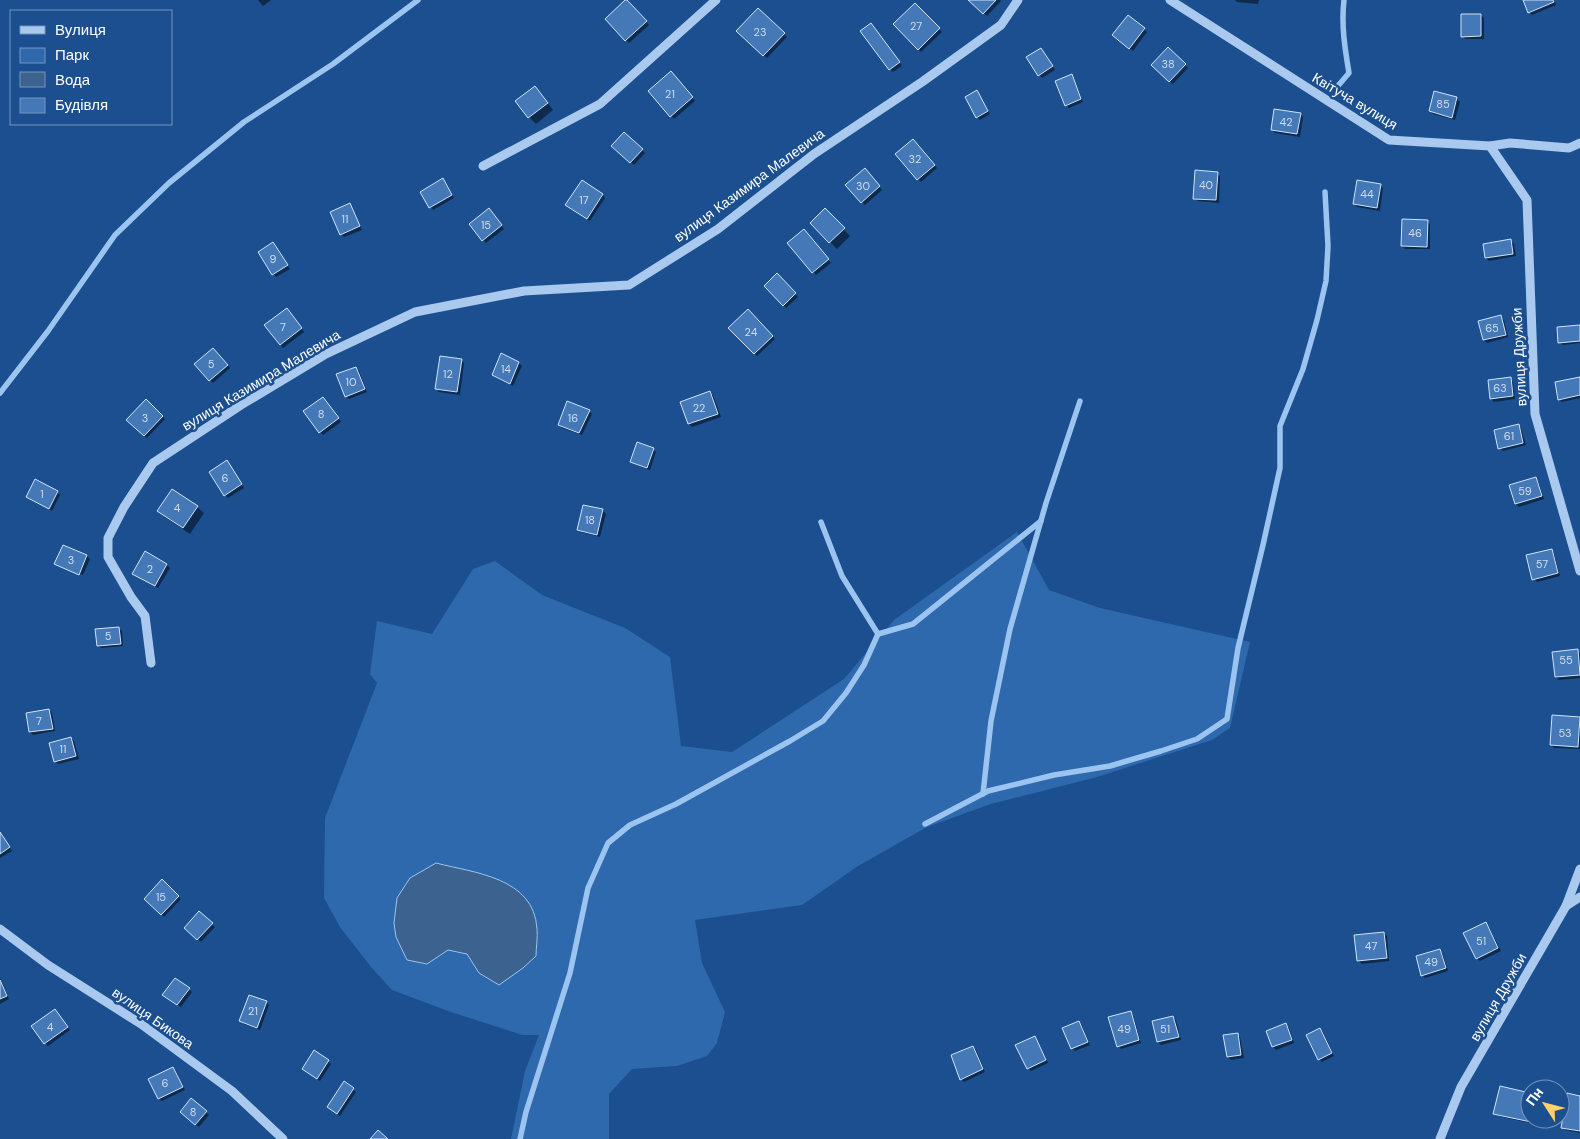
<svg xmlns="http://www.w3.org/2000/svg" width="1580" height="1139" viewBox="0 0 1580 1139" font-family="'DM Sans',sans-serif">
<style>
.green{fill:#2e69ad}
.water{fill:#3c6290;stroke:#9cc4f0}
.shadow{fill:#0007}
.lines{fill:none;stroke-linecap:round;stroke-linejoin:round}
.stream{stroke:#9cc4f0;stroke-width:5.5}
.building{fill:#4478b7;stroke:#cfe3fa}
.minor{stroke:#a9c9ee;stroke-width:9}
.labels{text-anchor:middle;stroke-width:5;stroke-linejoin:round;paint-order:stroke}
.number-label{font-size:11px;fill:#d0dded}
.street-label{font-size:14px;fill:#fff;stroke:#1b4f8f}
</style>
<rect width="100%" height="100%" fill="#1b4f8f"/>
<path class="green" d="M1017,532L1049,590L1100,608L1250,642L1230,728L1212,740L1097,777L991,804L927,827L858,866L802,905L695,920L702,963L725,1012L717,1043L707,1056L677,1066L632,1069L609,1094V1139H511L525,1071L539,1035H522L448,1011L392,990L371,967L340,927L324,898L325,818L377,683L370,674L377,621L432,634L473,569L495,561L542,595L625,628L670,657L681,746L732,752L844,679L894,620Z"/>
<path class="water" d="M436,863C474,873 534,877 537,929C538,937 536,947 536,956L523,968L499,985L479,973L467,954L448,950L427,964L407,960L396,937L394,923L397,898L410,878Z"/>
<g class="shadow">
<path d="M258,0H271L263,6Z"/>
<path d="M970,0H1000L1001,1L987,16Z"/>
<path d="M1235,0H1259L1258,4L1237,2Z"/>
<path d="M1524,0H1554L1556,5L1532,15L1529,12Z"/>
<path d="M626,1L649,25L629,43L607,19Z"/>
<path d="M915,4L942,32L921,52L895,24Z"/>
<path d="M758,10L787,37L767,58L738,31Z"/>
<path d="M1481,15L1484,18V39H1465L1462,36Z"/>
<path d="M1128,17L1147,32L1133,51L1117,38Z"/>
<path d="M874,27L902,66L893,72L890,69Z"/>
<path d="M1168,48L1188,68L1173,84L1152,65Z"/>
<path d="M1044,52L1055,70L1042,78L1039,75Z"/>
<path d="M674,76L695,101L674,119L650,92Z"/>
<path d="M1071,76L1074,79L1083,102L1069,108L1066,105Z"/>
<path d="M977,92L990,114L980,120L977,117Z"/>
<path d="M541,94L553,110L536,124L529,117Z"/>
<path d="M1457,99L1460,102L1455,120L1433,114L1430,111Z"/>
<path d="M1300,114L1303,117L1300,137L1275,133L1272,130Z"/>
<path d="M624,134L645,153L634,165L613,146Z"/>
<path d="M915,143L937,168L921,182L918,179Z"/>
<path d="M868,173L882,190L865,205L862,202Z"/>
<path d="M1217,173L1220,176L1219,203L1198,201L1195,198Z"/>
<path d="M446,183L454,198L433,210L422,192Z"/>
<path d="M1380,185L1383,188L1380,211L1357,207L1354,204Z"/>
<path d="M603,195L605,198L590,221L570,208Z"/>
<path d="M349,205L352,208L362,230L344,237L341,234Z"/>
<path d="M825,210L850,236L837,249L812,223Z"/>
<path d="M492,213L504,229L486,243L471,224Z"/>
<path d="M1427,221L1430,224V249H1405L1402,246Z"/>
<path d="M806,233L831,263L816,275L788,243Z"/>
<path d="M1511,241L1514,244L1516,256L1489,261L1486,258Z"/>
<path d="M273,244L290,269L276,277L260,252Z"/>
<path d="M777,275L798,297L786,308L765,286Z"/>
<path d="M748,311L775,339L757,356L730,328Z"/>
<path d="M290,313L304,332L283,348L266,325Z"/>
<path d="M1501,317L1504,320L1508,337L1487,343L1484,340Z"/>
<path d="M1580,326V343L1563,345L1560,342Z"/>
<path d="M213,349L230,368L213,383L196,364Z"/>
<path d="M502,355L519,363L522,366L513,386L497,378L494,375Z"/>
<path d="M461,360L464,363L460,395L439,392L436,389Z"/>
<path d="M356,368L359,371L367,392L349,399L346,396Z"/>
<path d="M1580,378V398L1562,402L1559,399Z"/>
<path d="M1510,379L1513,382L1515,399L1494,402L1491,399Z"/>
<path d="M710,392L713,395L721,417L692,427L689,424L682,402Z"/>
<path d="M146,401L165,419L147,438L128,420Z"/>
<path d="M326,401L341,422L323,435L320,432Z"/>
<path d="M589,411L592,414L582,435L562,428L559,425Z"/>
<path d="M1518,425L1521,428L1526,445L1503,451L1500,448Z"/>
<path d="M653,449L656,452L650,470L634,464L631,461Z"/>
<path d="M229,465L244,488L228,498L225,495Z"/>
<path d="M1535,478L1538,481L1544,499L1519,507L1516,504L1510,486Z"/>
<path d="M57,492L60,495L52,511L28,497Z"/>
<path d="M584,506L603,511L606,514L600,537L581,532L578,529Z"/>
<path d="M197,507L204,513L190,534L165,517L159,511Z"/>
<path d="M64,547L87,556L90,559L83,575L56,564Z"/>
<path d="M1551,550L1554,553L1560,576L1537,582L1534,579Z"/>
<path d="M167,565L170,568L158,588L137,576Z"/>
<path d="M119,628L122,631L123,646L101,648L98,645Z"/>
<path d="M1577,650L1580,653V678L1559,680L1556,677Z"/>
<path d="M49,710L52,713L55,731L33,735L30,732Z"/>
<path d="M1580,718V749L1554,748L1551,745Z"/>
<path d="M71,738L74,741L79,759L58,764L55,761Z"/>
<path d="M0,832L12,851L0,858Z"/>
<path d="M162,881L181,899L164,917L145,899Z"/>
<path d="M199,913L215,927L201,942L186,928Z"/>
<path d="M1486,924L1489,927L1501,951L1480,961L1477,958Z"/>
<path d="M1384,933L1387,936L1389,961L1362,964L1359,961Z"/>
<path d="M1440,951L1443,954L1448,971L1425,978L1422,975Z"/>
<path d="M0,978L9,999L0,1004Z"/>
<path d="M189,989L192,992L181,1007L167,997Z"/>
<path d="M266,1002L269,1005L260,1030L244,1024L241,1021Z"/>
<path d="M1130,1012L1133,1015L1141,1043L1121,1049L1118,1046Z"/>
<path d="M58,1014L70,1030L48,1046L45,1043Z"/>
<path d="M1173,1017L1176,1020L1181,1040L1161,1045L1158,1042L1153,1022Z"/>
<path d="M1079,1022L1082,1025L1090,1045L1075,1051L1072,1048Z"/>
<path d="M1286,1025L1289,1028L1294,1043L1276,1050L1273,1047L1268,1031Z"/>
<path d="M1320,1030L1323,1032L1334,1056L1322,1062L1319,1059Z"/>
<path d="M1237,1034L1240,1037L1244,1058L1231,1060L1228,1057Z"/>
<path d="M1034,1037L1037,1040L1048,1063L1031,1071L1028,1068Z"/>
<path d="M973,1047L976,1050L985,1072L964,1082L961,1079Z"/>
<path d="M315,1052L331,1064L320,1081L306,1071Z"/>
<path d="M173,1068L176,1071L185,1090L162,1101L159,1099Z"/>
<path d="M344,1083L356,1092L340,1116L332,1110Z"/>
<path d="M1530,1094V1119H1540L1539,1125L1498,1116L1495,1113Z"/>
<path d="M1580,1097V1133L1565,1130L1562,1127Z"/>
<path d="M192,1100L209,1115L199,1127L184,1115Z"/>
</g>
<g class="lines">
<g class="stream">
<path d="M1337,87L1349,73C1345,49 1341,25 1344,0"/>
<path d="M0,393L48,331L115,235L169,183L244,122L333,64L418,0"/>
<path d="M878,634L913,624L1041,521"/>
<path d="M983,794L991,721L1010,629L1046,503L1080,401"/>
<path d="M925,824L988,791L1054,775L1110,766L1161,751L1197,739L1227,719L1238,648L1263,545L1280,468V426L1303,369L1317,320L1326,281L1328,246L1325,192"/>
<path d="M520,1139L526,1112L570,973L588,888L608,843L630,825L676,804L790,741L823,721L846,693L864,665L878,634L842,576L821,522"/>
</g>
</g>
<g class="building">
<path d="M625,0H627L647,21L625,41L605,19Z"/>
<path d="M968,0H996L983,14Z"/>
<path d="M1523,0H1553L1554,2L1528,13Z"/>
<path d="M915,3L940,28L918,50L893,24Z"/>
<path d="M758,8L785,33L763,56L736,31Z"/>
<path d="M1461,14H1481V36L1461,37Z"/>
<path d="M1128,15L1145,28L1129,49L1112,35Z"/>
<path d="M871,23L900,62L889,70L860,31Z"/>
<path d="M1168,47L1186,64L1169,82L1151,65Z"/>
<path d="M1041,48L1053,66L1038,76L1026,57Z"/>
<path d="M671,71L693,97L670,117L648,91Z"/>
<path d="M1072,74L1081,99L1065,106L1055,81Z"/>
<path d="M535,86L548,103L528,118L515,101Z"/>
<path d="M977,90L988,111L976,118L965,97Z"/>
<path d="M1434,91L1457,97L1452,118L1429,111Z"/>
<path d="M1274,109L1301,113L1297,134L1271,130Z"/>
<path d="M624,132L643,149L630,163L611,146Z"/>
<path d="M913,139L935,165L917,180L895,154Z"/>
<path d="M865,168L880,186L861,203L845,185Z"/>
<path d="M1195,170L1218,172L1216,200L1193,199Z"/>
<path d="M443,178L452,195L429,208L420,192Z"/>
<path d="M582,180L603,194L587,219L565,205Z"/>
<path d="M1357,180L1381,184L1377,208L1353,204Z"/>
<path d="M350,203L360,226L340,235L330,212Z"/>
<path d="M489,208L502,225L482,241L469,224Z"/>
<path d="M825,208L845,228L829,243L810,223Z"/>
<path d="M1402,219L1428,220L1427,247L1401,246Z"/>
<path d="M804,229L829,259L812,273L787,243Z"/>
<path d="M1511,239L1513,254L1485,258L1483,244Z"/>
<path d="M273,242L288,265L272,275L258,252Z"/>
<path d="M777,273L796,293L783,306L764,286Z"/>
<path d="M287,308L302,328L280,345L264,325Z"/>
<path d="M748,309L773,336L754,354L728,328Z"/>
<path d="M1501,315L1506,335L1483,340L1478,321Z"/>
<path d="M1580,325V341L1558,343L1557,327Z"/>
<path d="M213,348L228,365L209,381L194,364Z"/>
<path d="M501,353L519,362L510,384L492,375Z"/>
<path d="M440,356L462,359L457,392L435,389Z"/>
<path d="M356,367L365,389L345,397L336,374Z"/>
<path d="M1511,377L1513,396L1490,399L1488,380Z"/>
<path d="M1580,377V395L1558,400L1555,382Z"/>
<path d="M710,391L718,414L688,424L680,402Z"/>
<path d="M323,397L339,418L319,433L303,411Z"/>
<path d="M146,399L163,416L144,436L126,420Z"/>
<path d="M567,401L590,410L579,433L558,425Z"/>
<path d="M1519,424L1523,443L1498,449L1494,430Z"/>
<path d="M637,442L654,448L647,468L630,462Z"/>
<path d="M227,460L242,484L224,496L209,472Z"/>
<path d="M1536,477L1542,496L1515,504L1509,485Z"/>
<path d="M35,479L58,491L49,509L26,497Z"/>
<path d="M172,489L198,506L183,528L157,511Z"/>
<path d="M583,505L603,509L597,535L577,530Z"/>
<path d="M63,545L87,555L79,575L54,564Z"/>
<path d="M1552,549L1558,573L1532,580L1526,555Z"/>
<path d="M145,551L167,564L155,586L132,574Z"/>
<path d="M119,627L121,644L97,646L95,629Z"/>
<path d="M1578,649L1580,675L1555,677L1552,652Z"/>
<path d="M49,709L53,729L29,732L26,713Z"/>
<path d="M1552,715L1580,717L1578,747L1550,745Z"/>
<path d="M71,737L76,756L54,762L49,743Z"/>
<path d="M0,832L10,847L0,854Z"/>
<path d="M162,879L179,896L161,915L144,899Z"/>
<path d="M199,911L213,923L197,940L184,928Z"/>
<path d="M1486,922L1498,948L1476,959L1463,933Z"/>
<path d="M1384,932L1387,958L1357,961L1354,935Z"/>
<path d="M1440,949L1446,968L1421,976L1416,956Z"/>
<path d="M175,978L190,988L177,1005L162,995Z"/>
<path d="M0,980L7,996L0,999Z"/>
<path d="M249,995L267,1001L257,1028L239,1021Z"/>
<path d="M55,1009L68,1027L44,1044L31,1026Z"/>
<path d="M1131,1011L1139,1040L1117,1047L1108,1017Z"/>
<path d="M1173,1016L1179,1037L1157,1042L1152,1021Z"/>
<path d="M1079,1021L1088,1042L1071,1049L1062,1028Z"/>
<path d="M1286,1023L1292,1040L1272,1047L1266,1031Z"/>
<path d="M1320,1028L1332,1053L1318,1060L1306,1035Z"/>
<path d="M1238,1033L1241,1055L1227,1057L1223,1035Z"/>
<path d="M1035,1036L1046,1060L1027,1069L1015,1045Z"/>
<path d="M973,1046L983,1069L960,1080L951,1055Z"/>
<path d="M314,1050L329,1060L317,1079L302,1069Z"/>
<path d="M173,1067L183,1087L158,1099L148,1079Z"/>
<path d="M344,1081L354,1088L337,1114L327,1107Z"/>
<path d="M1500,1086L1530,1093V1119H1537L1536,1123L1493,1114Z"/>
<path d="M1567,1093L1580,1096V1131L1561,1128Z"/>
<path d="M191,1098L207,1111L195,1125L180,1112Z"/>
<path d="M378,1130L388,1139H370Z"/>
</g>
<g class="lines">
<g class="minor">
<path d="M1170,0L1389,140L1490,146L1510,143L1569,148L1580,143"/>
<path d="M1490,146L1527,200L1535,414L1580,571"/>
<path d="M483,166L600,104L716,0"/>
<path d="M151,663L145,616L131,597L108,557V538L124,507L153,463L241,405L326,354L415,312L524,291L629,285L718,229L814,154L922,82L1001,25L1018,0"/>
<path d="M1566,906L1580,897"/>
<path d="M0,929L48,965L141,1024L232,1091L283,1139"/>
<path d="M1440,1139L1461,1087L1566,906L1580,869"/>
</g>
</g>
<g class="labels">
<g class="number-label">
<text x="916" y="30">27</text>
<text x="760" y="36">23</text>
<text x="1168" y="68">38</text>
<text x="670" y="98">21</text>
<text x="1443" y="108">85</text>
<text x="1286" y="126">42</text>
<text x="915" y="163">32</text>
<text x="1206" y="189">40</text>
<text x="863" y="190">30</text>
<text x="1367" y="198">44</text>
<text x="584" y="204">17</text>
<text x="345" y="223">11</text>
<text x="486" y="229">15</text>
<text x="1415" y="237">46</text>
<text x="273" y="263">9</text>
<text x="283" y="331">7</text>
<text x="1492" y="332">65</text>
<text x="751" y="336">24</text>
<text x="211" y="368">5</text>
<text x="506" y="373">14</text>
<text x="448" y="378">12</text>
<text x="351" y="386">10</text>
<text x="1500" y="392">63</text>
<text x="699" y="412">22</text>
<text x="321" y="418">8</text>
<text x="145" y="422">3</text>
<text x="573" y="422">16</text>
<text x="1509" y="440">61</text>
<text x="225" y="482">6</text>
<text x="1525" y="495">59</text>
<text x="42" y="498">1</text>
<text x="177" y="512">4</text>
<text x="590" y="524">18</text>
<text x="71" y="564">3</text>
<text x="1542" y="568">57</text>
<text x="150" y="573">2</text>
<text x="108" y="640">5</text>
<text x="1566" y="664">55</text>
<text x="39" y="725">7</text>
<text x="1565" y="737">53</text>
<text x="63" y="753">11</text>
<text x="161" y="901">15</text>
<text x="1481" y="945">51</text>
<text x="1371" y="950">47</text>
<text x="1431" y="966">49</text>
<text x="253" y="1015">21</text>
<text x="50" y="1031">4</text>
<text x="1124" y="1033">49</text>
<text x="1165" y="1033">51</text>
<text x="165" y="1087">6</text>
<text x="193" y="1116">8</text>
</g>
<g class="street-label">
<text transform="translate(1355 101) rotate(31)" y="5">Квітуча вулиця</text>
<text transform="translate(749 185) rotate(-36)" y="5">вулиця Казимира Малевича</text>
<text transform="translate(1519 357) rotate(-93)" y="5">вулиця Дружби</text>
<text transform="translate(261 380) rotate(-31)" y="5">вулиця Казимира Малевича</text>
<text transform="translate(1498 997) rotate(-60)" y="5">вулиця Дружби</text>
<text transform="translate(153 1018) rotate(35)" y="5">вулиця Бикова</text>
</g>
</g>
<rect x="10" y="10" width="162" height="115" fill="#1b4f8f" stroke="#7695bc"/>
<rect x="20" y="26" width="25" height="8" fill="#a9c9ee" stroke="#7695bc"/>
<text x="55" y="35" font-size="15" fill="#ffffff">Вулиця</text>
<rect x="20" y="48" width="25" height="15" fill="#2e69ad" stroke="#7695bc"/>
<text x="55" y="60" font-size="15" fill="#ffffff">Парк</text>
<rect x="20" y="72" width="25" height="15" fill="#3c6290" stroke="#7695bc"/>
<text x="55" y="85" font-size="15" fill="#ffffff">Вода</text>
<rect x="20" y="98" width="25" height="15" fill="#4478b7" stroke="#7695bc"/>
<text x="55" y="110" font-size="15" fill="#ffffff">Будівля</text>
<g transform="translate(1545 1104) rotate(306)"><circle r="24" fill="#1b4f8f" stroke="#7695bc"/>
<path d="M0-4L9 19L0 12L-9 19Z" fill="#ffd166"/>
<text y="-8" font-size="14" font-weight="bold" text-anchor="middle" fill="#ffffff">Пн</text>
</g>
</svg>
